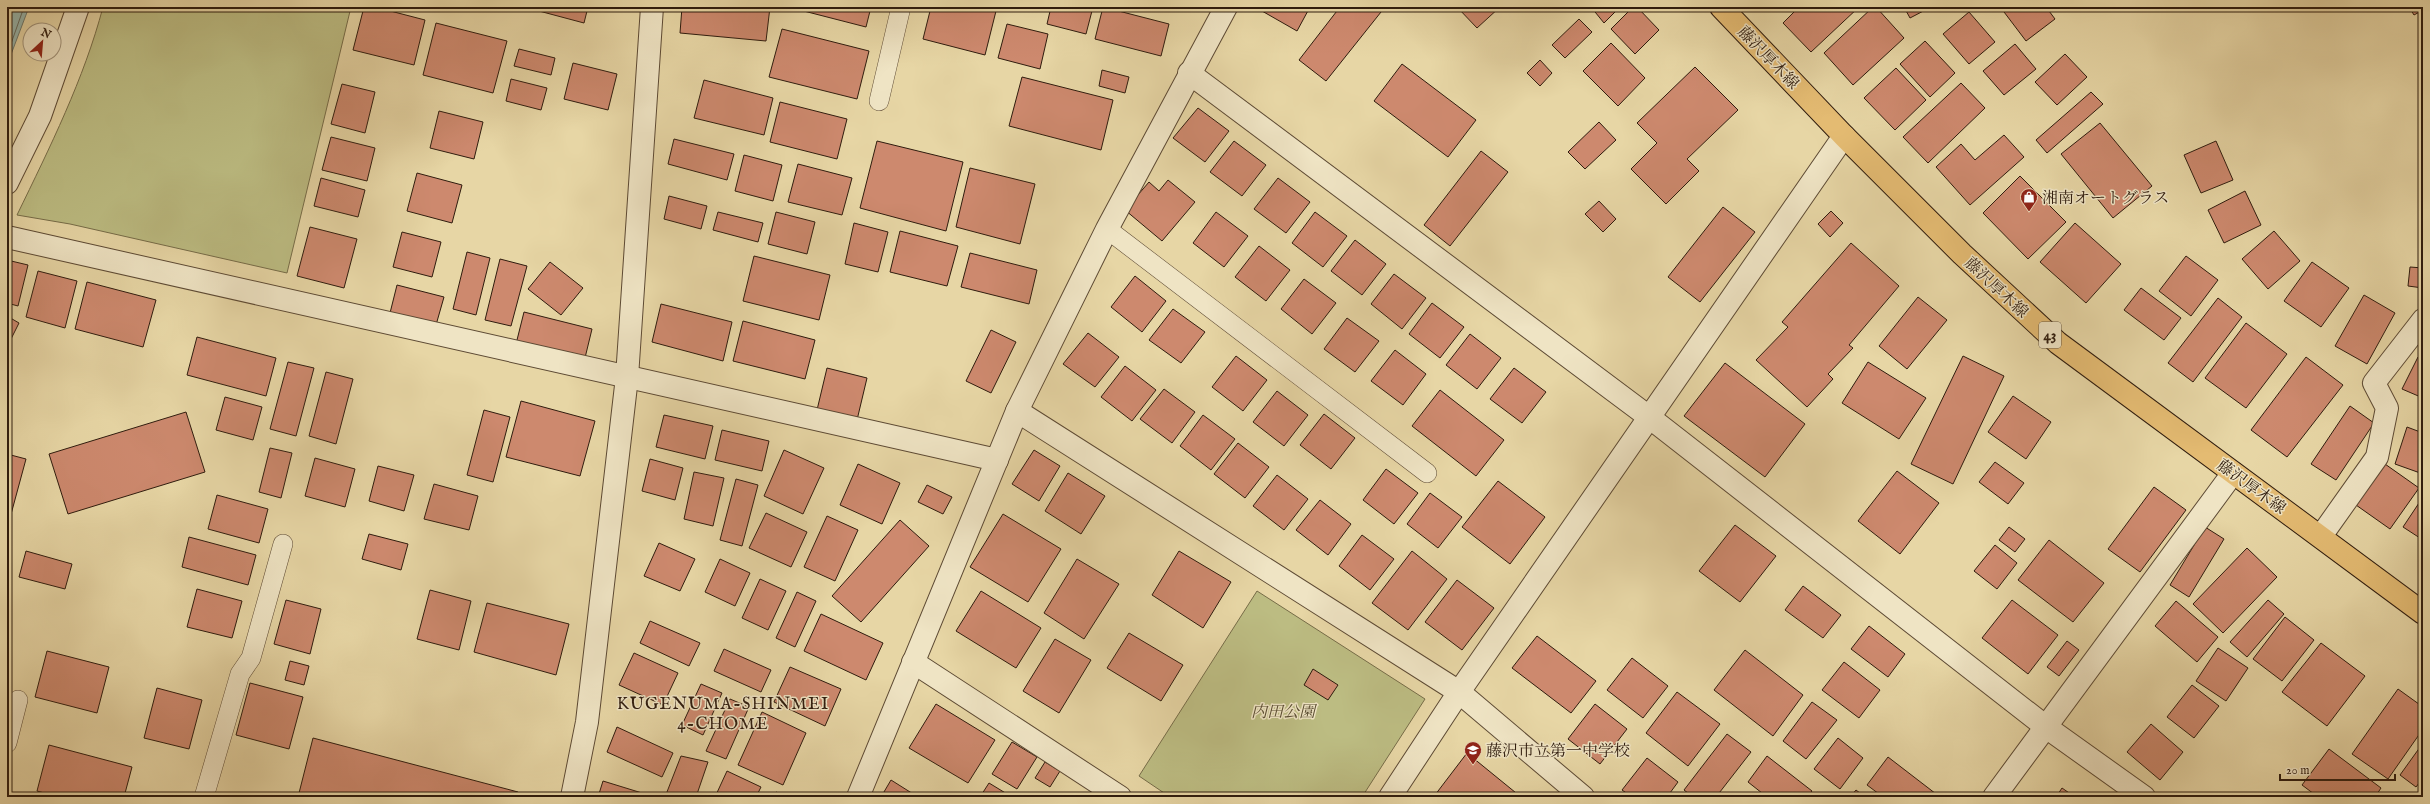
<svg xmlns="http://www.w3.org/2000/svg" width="2430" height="804" viewBox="0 0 2430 804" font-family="'IM FELL English','Noto Serif JP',serif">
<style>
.green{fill:#bcbc82;stroke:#766c48}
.water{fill:#98b7ae;stroke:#6e796e}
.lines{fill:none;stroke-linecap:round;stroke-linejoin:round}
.shore{stroke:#646a5e;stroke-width:1}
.building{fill:#cd896e;stroke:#2f1c0e}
.lane-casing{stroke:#5d4a34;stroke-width:20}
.street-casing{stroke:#5d4a34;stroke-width:24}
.primary-casing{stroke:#2f1c0e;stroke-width:24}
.lane{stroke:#efe4c4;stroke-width:19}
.street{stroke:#efe4c4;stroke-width:22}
.primary{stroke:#e4bb72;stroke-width:22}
.labels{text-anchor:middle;stroke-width:3;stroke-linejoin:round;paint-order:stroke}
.shield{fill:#efe4c4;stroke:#695845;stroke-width:1}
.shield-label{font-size:15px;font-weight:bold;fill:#2f1c0e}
.street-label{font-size:16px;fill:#2f1c0e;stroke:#efe4c4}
.poi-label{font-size:16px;fill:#2f1c0e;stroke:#efe4c4;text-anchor:start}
.park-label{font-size:16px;font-style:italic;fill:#594c31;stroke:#efe4c4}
.neighbourhood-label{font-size:17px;letter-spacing:1px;fill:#2f1c0e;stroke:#efe4c4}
</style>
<rect width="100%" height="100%" fill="#e7d6a5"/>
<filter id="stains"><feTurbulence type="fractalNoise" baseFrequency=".005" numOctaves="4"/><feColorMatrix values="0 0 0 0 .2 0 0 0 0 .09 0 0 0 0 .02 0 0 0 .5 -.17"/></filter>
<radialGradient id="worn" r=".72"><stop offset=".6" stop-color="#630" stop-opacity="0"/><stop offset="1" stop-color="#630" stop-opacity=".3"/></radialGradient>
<g class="green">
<path d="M103,7H351L287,273L70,224L17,215C50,147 84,79 103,7Z"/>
<path d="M1257,591L1425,699L1362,797H1170L1139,776Z"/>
</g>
<path class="water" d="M7,7H29L7,65Z"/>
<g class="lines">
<path class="shore" d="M7,55L24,7"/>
</g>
<g class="building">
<path d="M364,7H375L425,20L414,65L353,50Z"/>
<path d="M540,7H588L584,23L539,11Z"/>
<path d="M682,7H770L766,41L680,33Z"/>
<path d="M797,7H871L866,27L796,9Z"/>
<path d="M931,7H979L996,11L985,55L923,39Z"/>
<path d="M1051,7H1093L1086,34L1047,24Z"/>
<path d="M1103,7L1169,24L1161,56L1095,39Z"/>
<path d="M1255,7H1310L1297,31Z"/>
<path d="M1340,7H1385L1326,81L1299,60Z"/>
<path d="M1457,7H1500L1477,28Z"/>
<path d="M1591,7H1620L1604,23Z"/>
<path d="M1633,7H1637L1659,30L1635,54L1611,29Z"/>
<path d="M1799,7H1859L1811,52L1783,23Z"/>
<path d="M1873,7H1876L1904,38L1853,85L1824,53Z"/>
<path d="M1904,7H1931L1910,18Z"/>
<path d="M2046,7L2055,19L2026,41L2001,8Z"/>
<path d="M2409,7H2423V10L2414,15Z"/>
<path d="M1969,12L1995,42L1969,64L1943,34Z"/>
<path d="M1579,19L1592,32L1565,58L1552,45Z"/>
<path d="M436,23L507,41L493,93L423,75Z"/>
<path d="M1007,24L1048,34L1040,69L998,58Z"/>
<path d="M782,29L869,51L857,99L769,77Z"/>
<path d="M1925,41L1955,73L1930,97L1900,64Z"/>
<path d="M1611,43L1645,78L1618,106L1583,71Z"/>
<path d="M2015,44L2036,69L2004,95L1983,71Z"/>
<path d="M519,49L555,58L551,75L514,66Z"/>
<path d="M2065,54L2087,77L2057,105L2035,82Z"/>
<path d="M1540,60L1552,73L1540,86L1527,73Z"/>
<path d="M573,63L617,74L608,110L564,99Z"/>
<path d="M1402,64L1476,120L1448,157L1374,101Z"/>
<path d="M1695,67L1738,110L1687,159L1699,171L1666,204L1631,169L1657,143L1637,123Z"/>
<path d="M1896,68L1926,100L1895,130L1864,98Z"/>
<path d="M1102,70L1129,77L1125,93L1099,86Z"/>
<path d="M1022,77L1113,100L1101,150L1009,126Z"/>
<path d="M511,79L547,88L541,110L506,101Z"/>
<path d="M704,80L773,98L764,135L694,118Z"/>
<path d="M1961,83L1985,108L1928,163L1903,137Z"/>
<path d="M342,84L375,92L365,133L331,124Z"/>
<path d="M2091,92L2103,104L2047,153L2036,140Z"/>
<path d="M780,102L847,119L837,159L770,142Z"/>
<path d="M1198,108L1229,131L1205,162L1173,138Z"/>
<path d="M439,111L483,122L474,159L430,148Z"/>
<path d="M1599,122L1616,140L1585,169L1568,152Z"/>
<path d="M2100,123L2152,186L2113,218L2061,154Z"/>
<path d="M2004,135L2024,157L1970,205L1936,167L1961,144L1975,160Z"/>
<path d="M331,137L375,148L367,181L322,170Z"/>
<path d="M674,139L734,154L727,180L668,164Z"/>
<path d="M877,141L963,162L946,231L860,208Z"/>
<path d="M1234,141L1266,165L1242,196L1210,172Z"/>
<path d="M2216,141L2233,180L2201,193L2184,155Z"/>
<path d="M1481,151L1508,172L1450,246L1424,225Z"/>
<path d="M744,155L782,165L773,201L735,191Z"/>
<path d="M798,164L852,178L842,215L788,202Z"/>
<path d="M970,168L1035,184L1020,244L956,227Z"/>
<path d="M417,173L462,185L452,223L407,211Z"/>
<path d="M2020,176L2066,222L2028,259L1983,213Z"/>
<path d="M321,178L365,190L358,217L314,206Z"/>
<path d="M1278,178L1310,202L1286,233L1254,209Z"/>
<path d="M1168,180L1195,202L1162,241L1125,210L1149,182L1159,191Z"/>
<path d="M2245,191L2261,225L2224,243L2208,210Z"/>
<path d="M669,196L707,206L701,229L664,219Z"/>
<path d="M1599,201L1616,219L1603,232L1585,214Z"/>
<path d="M1723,207L1755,232L1700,302L1668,277Z"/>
<path d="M1831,211L1843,223L1830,237L1818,224Z"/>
<path d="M718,212L763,223L758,242L713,230Z"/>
<path d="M776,212L815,222L807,254L768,244Z"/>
<path d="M1216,212L1248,236L1224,267L1193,243Z"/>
<path d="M1315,212L1347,236L1323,267L1292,243Z"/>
<path d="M854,223L888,232L878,272L845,264Z"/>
<path d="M2075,223L2121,264L2086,303L2040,262Z"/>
<path d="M310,227L357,239L344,288L297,276Z"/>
<path d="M900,231L958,246L947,286L890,272Z"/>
<path d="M2274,231L2300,261L2268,289L2242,259Z"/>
<path d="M402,232L441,242L432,277L393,267Z"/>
<path d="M1355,240L1386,264L1362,295L1331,271Z"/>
<path d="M1851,243L1899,286L1849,345L1853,348L1828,374L1833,379L1807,407L1756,360L1788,327L1782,322Z"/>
<path d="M1259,246L1290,270L1266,301L1235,277Z"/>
<path d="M467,252L490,258L476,315L453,309Z"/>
<path d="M970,253L1037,270L1029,304L961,287Z"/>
<path d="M754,256L830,275L819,320L743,301Z"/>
<path d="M2186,256L2218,280L2191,316L2159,291Z"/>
<path d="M500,259L527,266L511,326L485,320Z"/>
<path d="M7,260L28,265L18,306L7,303Z"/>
<path d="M550,262L583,288L561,315L528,289Z"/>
<path d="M2312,262L2349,288L2321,327L2284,301Z"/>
<path d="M2410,267L2423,268V288L2408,286Z"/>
<path d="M38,271L77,281L65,328L26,317Z"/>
<path d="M1394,274L1426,298L1402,329L1371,304Z"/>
<path d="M1135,276L1166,301L1142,332L1111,307Z"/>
<path d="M1304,279L1336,303L1312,334L1281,309Z"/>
<path d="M87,282L156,300L143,347L75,329Z"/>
<path d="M397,285L444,297L436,325L390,313Z"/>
<path d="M2141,288L2181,318L2164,340L2124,310Z"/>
<path d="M2364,295L2395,313L2367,364L2335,346Z"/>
<path d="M1918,297L1947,320L1907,369L1879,346Z"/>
<path d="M2218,298L2242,317L2193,382L2168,363Z"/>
<path d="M1432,303L1464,327L1440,358L1409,334Z"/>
<path d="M661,304L732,322L723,361L652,342Z"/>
<path d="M1173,309L1205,332L1181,363L1149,340Z"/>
<path d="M524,312L592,329L584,362L516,344Z"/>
<path d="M7,316L19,323L7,347Z"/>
<path d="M1347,318L1379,341L1355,372L1324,349Z"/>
<path d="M743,321L815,340L805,379L733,361Z"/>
<path d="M2246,323L2287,354L2246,408L2205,378Z"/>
<path d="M991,330L1016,342L991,393L966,381Z"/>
<path d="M1088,333L1119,357L1095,387L1063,364Z"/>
<path d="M1470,334L1501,358L1477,389L1446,365Z"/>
<path d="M197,337L276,358L266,396L187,375Z"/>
<path d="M1395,350L1426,374L1403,405L1371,381Z"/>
<path d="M1236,356L1267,380L1243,411L1212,387Z"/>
<path d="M1963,356L2004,376L1953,484L1911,464Z"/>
<path d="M2306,357L2343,385L2287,457L2251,430Z"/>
<path d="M2418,357L2423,360V398L2402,389Z"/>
<path d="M288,362L314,368L296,436L270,429Z"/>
<path d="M1868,362L1926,398L1899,439L1842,403Z"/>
<path d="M1725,363L1805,424L1765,477L1684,416Z"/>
<path d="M1125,366L1156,390L1132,421L1101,397Z"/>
<path d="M827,368L867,378L857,420L817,410Z"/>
<path d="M1514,368L1546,392L1522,423L1490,399Z"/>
<path d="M326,372L353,379L336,444L309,436Z"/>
<path d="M1164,389L1195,412L1172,443L1140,419Z"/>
<path d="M1440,390L1504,440L1476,476L1412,426Z"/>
<path d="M1277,391L1308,415L1284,446L1253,422Z"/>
<path d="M2013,396L2051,422L2026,459L1988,432Z"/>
<path d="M225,397L262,407L253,440L216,430Z"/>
<path d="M521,401L595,421L580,476L506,457Z"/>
<path d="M2350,406L2374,423L2336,480L2311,464Z"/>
<path d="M484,410L510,417L493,482L467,475Z"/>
<path d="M186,412L205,472L68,514L49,454Z"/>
<path d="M1324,414L1355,438L1331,469L1300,445Z"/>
<path d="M664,415L713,426L705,459L656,447Z"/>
<path d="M1203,415L1235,439L1211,470L1180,446Z"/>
<path d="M2407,427L2423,433V474L2395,464Z"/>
<path d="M722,430L769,441L762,471L715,460Z"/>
<path d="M1238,443L1269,467L1245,498L1214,474Z"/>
<path d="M270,448L292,453L281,498L259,492Z"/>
<path d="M784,450L824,468L803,514L764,496Z"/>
<path d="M1034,450L1060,466L1039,501L1012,484Z"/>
<path d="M7,454L26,459L10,518L7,517Z"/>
<path d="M315,458L355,469L345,507L305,496Z"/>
<path d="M650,459L683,468L675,500L642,491Z"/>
<path d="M1995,462L2024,483L2008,504L1979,482Z"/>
<path d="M858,464L900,483L882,524L840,505Z"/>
<path d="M2385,464L2419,488L2390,529L2356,505Z"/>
<path d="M378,466L414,475L404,511L369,501Z"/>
<path d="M1386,469L1418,493L1394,524L1363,500Z"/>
<path d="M1897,471L1939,503L1900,554L1858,521Z"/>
<path d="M694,472L724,478L713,526L684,519Z"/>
<path d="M1068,473L1105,496L1081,534L1045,511Z"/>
<path d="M1277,475L1308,499L1284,530L1253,506Z"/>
<path d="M736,479L758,485L742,546L720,540Z"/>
<path d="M1498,481L1545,517L1510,564L1462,527Z"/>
<path d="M434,484L478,496L469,530L424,519Z"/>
<path d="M927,485L952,497L943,514L918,502Z"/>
<path d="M2154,487L2186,510L2140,572L2108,549Z"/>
<path d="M1430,493L1462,517L1438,548L1407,524Z"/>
<path d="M217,495L268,509L259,543L208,529Z"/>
<path d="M2423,497V540L2403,527Z"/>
<path d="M1320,500L1351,524L1328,555L1296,530Z"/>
<path d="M766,513L807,532L791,567L749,548Z"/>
<path d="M1003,514L1061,549L1028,602L970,567Z"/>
<path d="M827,516L858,530L835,581L804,567Z"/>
<path d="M900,520L929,546L861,622L832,596Z"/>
<path d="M1735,525L1776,556L1740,602L1699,571Z"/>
<path d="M2009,527L2025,539L2015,552L1999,540Z"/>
<path d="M2205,527L2224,539L2189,597L2170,585Z"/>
<path d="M369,534L408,544L401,570L362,559Z"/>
<path d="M1362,535L1394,559L1370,590L1339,566Z"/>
<path d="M189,537L256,555L248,585L182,567Z"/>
<path d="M2049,540L2104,583L2073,622L2018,580Z"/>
<path d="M659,543L695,559L680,591L644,576Z"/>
<path d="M1995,545L2017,563L1997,589L1974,571Z"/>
<path d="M2247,548L2277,577L2223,633L2193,604Z"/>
<path d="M26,551L72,564L65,589L19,577Z"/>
<path d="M1179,551L1231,582L1203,628L1152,595Z"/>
<path d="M1412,551L1447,579L1408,630L1372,603Z"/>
<path d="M720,559L750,573L735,606L705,592Z"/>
<path d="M1077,559L1119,584L1084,639L1044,613Z"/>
<path d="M760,579L786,591L768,630L742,618Z"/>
<path d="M1457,580L1494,608L1462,650L1425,622Z"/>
<path d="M1803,586L1841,615L1823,638L1785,610Z"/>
<path d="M197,589L242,601L232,638L187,627Z"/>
<path d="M430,590L471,601L459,650L417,639Z"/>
<path d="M981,591L1041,628L1016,668L956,631Z"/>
<path d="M797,592L816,601L795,647L776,638Z"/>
<path d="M286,600L321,609L310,654L274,644Z"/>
<path d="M2012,600L2058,635L2028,674L1982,638Z"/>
<path d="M2268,600L2284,614L2247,657L2230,642Z"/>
<path d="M2176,601L2218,637L2197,662L2155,626Z"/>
<path d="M487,603L569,624L556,675L474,652Z"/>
<path d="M821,614L883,643L866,680L804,651Z"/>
<path d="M2285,617L2314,640L2282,681L2253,659Z"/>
<path d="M650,621L700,643L689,666L640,643Z"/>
<path d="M1869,626L1905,654L1888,677L1851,649Z"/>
<path d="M1129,633L1183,665L1161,701L1107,668Z"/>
<path d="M1537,636L1596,681L1571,713L1512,668Z"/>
<path d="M1055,639L1091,660L1059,713L1023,691Z"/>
<path d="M2067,641L2079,650L2059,676L2047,667Z"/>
<path d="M2321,643L2365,676L2327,726L2282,692Z"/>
<path d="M2218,648L2248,668L2226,701L2196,681Z"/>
<path d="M724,649L771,670L761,692L714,671Z"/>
<path d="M1745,650L1803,695L1773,736L1714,690Z"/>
<path d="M47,651L109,667L97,713L35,697Z"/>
<path d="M634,653L678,673L663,705L619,685Z"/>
<path d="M1632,658L1668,686L1643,718L1607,690Z"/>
<path d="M290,661L309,666L304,685L285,680Z"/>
<path d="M1844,662L1880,690L1859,718L1822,690Z"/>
<path d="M790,667L841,689L825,726L774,702Z"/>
<path d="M1313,669L1338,685L1328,700L1304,685Z"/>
<path d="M250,683L303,697L289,749L236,735Z"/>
<path d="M701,684L722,693L703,735L682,725Z"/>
<path d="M2192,685L2219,706L2194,738L2167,717Z"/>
<path d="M157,688L202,700L189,749L144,738Z"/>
<path d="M2398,689L2423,707V729L2388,779L2352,754Z"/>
<path d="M1677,692L1720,724L1688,766L1646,733Z"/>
<path d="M730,699L749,707L726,759L706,751Z"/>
<path d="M1812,702L1837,720L1806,759L1783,741Z"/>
<path d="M936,704L995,740L968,783L909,748Z"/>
<path d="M1595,704L1627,729L1600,764L1568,739Z"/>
<path d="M762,712L806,733L783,785L738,765Z"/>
<path d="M2151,724L2183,752L2160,780L2127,752Z"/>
<path d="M617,727L673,753L662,777L607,752Z"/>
<path d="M1727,734L1751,752L1716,797H1693L1684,790Z"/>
<path d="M313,738L518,792L517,797H298Z"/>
<path d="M1838,738L1863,758L1840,789L1814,769Z"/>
<path d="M1012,742L1037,757L1017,789L992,774Z"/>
<path d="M2423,743V778L2416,787L2400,775Z"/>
<path d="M49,745L132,767L124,797H59L37,791Z"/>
<path d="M2329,749L2381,788L2375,797H2318L2302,785Z"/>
<path d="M1467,753L1521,797H1436L1435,795Z"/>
<path d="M681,756L708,762L696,797H665Z"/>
<path d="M1767,756L1812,791L1807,797H1767L1748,782Z"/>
<path d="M1888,757L1940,797H1883L1867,785Z"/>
<path d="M1647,758L1678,782L1667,797H1632L1622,790Z"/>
<path d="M1045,762L1060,771L1050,787L1035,778Z"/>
<path d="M727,771L761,787L756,797H715Z"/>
<path d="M891,780L918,797H881Z"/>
<path d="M603,781L655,797H598Z"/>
<path d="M989,783L1012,797H980Z"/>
<path d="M2423,786V797H2415Z"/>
<path d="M2062,788L2075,797H2056Z"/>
<path d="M1856,790L1865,797H1850Z"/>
<path d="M776,792L788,797H774Z"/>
</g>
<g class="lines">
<g class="lane-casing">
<g id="lane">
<path d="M879,101L901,7"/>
<path d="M1107,229L1427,473"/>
<path d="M7,743L18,700"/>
<path d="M204,797L240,674L251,658L283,544"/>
</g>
</g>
<g class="street-casing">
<g id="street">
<path d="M1189,73L1649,417L2046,727L2144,797"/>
<path d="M7,183L40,116L78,7"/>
<path d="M7,237L997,460"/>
<path d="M1017,411L1459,692L1583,797"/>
<path d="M2321,536L2377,457L2387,408L2374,383L2423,320"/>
<path d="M913,662L1120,797"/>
<path d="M572,797L587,722L627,377L652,7"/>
<path d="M858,797L1017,411L1107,229L1226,7"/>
<path d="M1390,797L1459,692L1844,136"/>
<path d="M1994,797L2233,473"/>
</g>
</g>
<g class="primary-casing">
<path id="primary" d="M1721,7L1844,136L1962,254L2058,343L2423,613"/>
</g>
<use href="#lane" class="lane"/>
<use href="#street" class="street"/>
<use href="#primary" class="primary"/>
</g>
<defs>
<g id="shop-pin" transform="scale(0.9)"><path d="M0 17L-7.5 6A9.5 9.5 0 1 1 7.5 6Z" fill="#8f2418" stroke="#efe4c4"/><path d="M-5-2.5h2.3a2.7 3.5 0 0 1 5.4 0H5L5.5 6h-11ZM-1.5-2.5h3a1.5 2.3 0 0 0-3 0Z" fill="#fff"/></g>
<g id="school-pin" transform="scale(0.9)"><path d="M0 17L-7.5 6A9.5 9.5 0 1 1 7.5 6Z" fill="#8f2418" stroke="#efe4c4"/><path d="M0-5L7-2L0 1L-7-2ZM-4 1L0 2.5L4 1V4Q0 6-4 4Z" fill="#fff"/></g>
</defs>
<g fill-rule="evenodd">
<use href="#shop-pin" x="2029" y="197"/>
<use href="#school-pin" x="1473" y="750"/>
</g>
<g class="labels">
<rect class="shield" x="2039" y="322" width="22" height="26" rx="3"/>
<g class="shield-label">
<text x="2050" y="340">43</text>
</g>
<g class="street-label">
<text transform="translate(1769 57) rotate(46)" y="6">藤沢厚木線</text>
<text transform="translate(1997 287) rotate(43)" y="6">藤沢厚木線</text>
<text transform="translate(2252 486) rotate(36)" y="6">藤沢厚木線</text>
</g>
<g class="poi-label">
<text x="2042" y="203">湘南オートグラス</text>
<text x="1486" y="756">藤沢市立第一中学校</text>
</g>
<g class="park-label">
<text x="1283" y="717">内田公園</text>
</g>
<g class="neighbourhood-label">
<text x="723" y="709">KUGENUMA-SHINMEI<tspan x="723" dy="20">4-CHOME</tspan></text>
</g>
</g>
<rect width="2430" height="804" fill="none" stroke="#e7d6a5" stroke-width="24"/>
<rect x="8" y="8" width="2414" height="788" fill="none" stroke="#2f1c0e" stroke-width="2"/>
<rect x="12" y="12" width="2406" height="780" fill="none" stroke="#2f1c0e"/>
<g transform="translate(42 42) rotate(26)"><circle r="19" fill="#efe4c4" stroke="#a2947b"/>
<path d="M0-3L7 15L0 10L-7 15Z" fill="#8f2418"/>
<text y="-6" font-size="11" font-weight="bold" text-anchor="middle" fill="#2f1c0e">N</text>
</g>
<path d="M2280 774v6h115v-6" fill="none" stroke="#2f1c0e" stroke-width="2"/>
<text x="2286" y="774" font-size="12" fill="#2f1c0e" stroke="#efe4c4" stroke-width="3" paint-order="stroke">20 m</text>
<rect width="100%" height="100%" filter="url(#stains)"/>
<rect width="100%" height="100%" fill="url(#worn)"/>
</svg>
